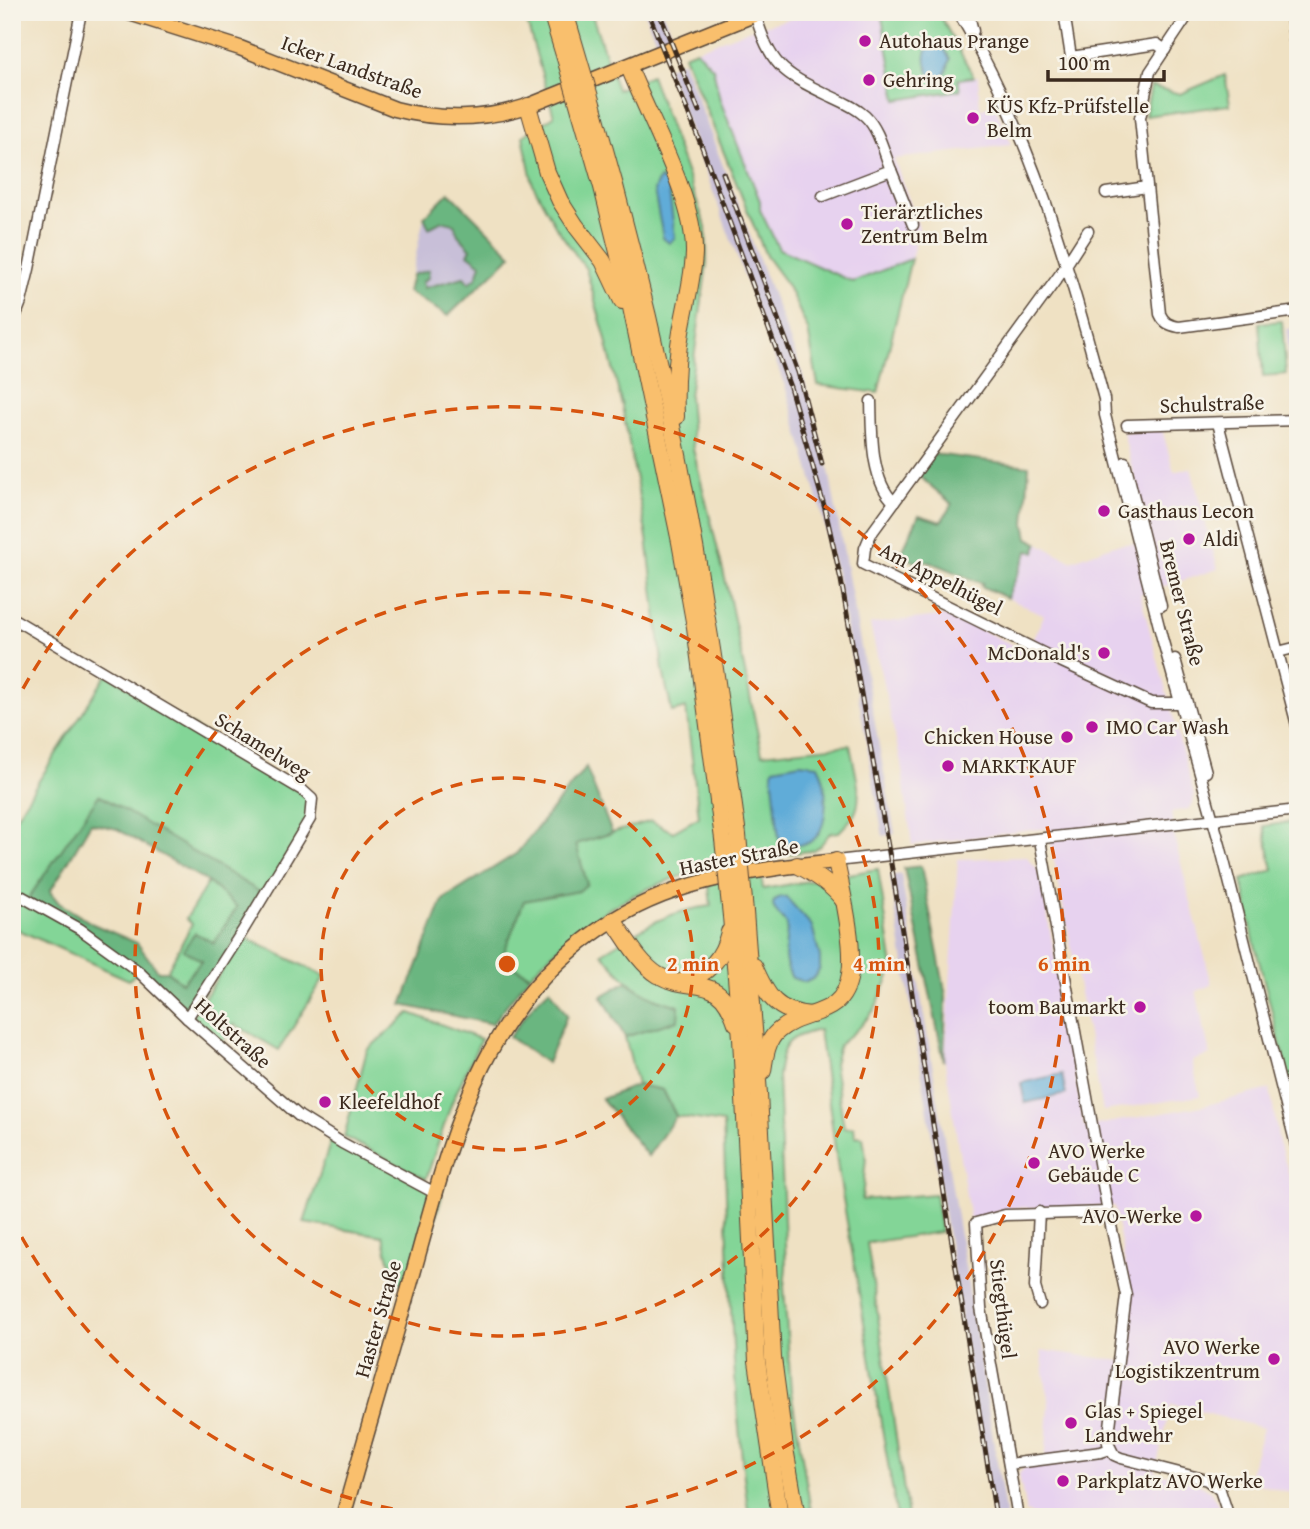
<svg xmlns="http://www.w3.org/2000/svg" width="1310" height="1529" viewBox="0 0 1310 1529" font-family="'Gentium Book Plus',serif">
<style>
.built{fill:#e7d2ef}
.industrial{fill:#c8bfd8}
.green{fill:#83d597;stroke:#5f805a;stroke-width:2}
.forest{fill:#6ab680;stroke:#52704f;stroke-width:2;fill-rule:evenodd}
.water{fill:#60acd8;stroke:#4e6b7b;stroke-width:2}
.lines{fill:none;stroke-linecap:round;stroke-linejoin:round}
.minor-casing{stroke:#564537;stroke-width:13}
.major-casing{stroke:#564537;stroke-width:17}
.highway-casing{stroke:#564537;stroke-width:18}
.minor{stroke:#fff;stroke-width:10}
.major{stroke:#f9bf6d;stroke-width:14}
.highway{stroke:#f9bf6d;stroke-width:16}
.rail-casing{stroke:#3b2a1e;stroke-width:5}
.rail{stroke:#f7f3e8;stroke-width:2.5;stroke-dasharray:8;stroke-linecap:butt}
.highway-bridge-casing{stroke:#564537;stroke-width:18;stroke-linecap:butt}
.highway-bridge{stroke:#f9bf6d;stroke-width:16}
.ring{fill:none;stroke:#d7540e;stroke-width:3.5;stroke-dasharray:12 9}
.poi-dot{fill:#b5179e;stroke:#f7f3e8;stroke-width:2.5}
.labels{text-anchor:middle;stroke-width:5;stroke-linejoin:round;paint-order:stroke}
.poi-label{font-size:21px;fill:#3b2a1e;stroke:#f7f3e8;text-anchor:start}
.street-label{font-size:21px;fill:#3b2a1e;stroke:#f7f3e8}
.centre{fill:#d7540e;stroke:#f7f3e8;stroke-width:3.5}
.ring-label{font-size:21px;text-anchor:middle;font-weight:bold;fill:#d7540e;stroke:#f7f3e8;stroke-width:5;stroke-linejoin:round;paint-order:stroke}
</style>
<rect width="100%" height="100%" fill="#f7f3e8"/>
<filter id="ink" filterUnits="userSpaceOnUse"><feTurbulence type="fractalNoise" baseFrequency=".0143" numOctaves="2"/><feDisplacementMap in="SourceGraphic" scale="14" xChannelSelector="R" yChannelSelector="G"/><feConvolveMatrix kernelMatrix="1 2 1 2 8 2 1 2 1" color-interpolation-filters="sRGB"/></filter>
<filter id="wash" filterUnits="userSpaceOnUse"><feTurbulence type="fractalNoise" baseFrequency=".00686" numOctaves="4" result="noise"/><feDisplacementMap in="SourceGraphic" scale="28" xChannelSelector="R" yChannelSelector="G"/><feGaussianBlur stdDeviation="1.57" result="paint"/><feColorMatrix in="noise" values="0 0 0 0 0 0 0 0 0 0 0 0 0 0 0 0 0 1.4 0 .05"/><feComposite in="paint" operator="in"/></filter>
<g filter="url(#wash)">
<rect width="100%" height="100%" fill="#efe1c3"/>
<g class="built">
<path d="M816,12H881L898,100L960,90L958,79L978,76L980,110L994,104L1011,145L894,159L919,228L911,259L853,282L779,249L760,210V200L720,100L713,68L696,50L748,30Z"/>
<path d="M1162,429L1174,472L1191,468L1218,569L1140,594L1194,795L1193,804L1189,809L1171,812L1175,840L1212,985L1196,991L1210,1055L1192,1061L1200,1096L1103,1111L1048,828L912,845L901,763L870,624L949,615L1028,652L1044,615L1007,598L1028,551L1035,552L1038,543L1071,561L1114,545L1150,542L1123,432Z"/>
<path d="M1027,857L1037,869L1041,878L1084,1127L1203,1106L1270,1089L1279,1143L1298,1202V1495L1248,1481L1263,1428L1171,1404L1155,1472L1197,1483L1211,1492L1218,1504L1221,1517H1039L1026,1512L1019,1474L1024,1468L1045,1464L1049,1405L1041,1350L1128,1362L1132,1302L1114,1206L1012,1208L970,1220L945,1062L958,859Z"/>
</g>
<g class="industrial">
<path d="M644,12H663L673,36L657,43Z"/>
<path d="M683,61L801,369L828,465L895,834L883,836L838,581L820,506L786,389L667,67Z"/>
<path d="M449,192L512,255L448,316L408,292L424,217Z"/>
<path d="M1298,328V374L1291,375L1286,329Z"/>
<path d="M901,874L1006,1517H993L890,876Z"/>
</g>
<g class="green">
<path d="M524,12H591L617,90L651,75L706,227L707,263L689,396L693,449L728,591L762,754L850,745C853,765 865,797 854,815C850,821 844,827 839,832L830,833L820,846L811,851L759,857L763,889L878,869L893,967L875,1009L860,1027L839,1045L834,1064L844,1128L854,1127L855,1136L863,1137L866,1157L862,1200L935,1194L941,1232L867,1243L908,1517H897L838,1169L819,1030C786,1038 783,1042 778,1076L786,1267L784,1287L791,1391L812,1517H749C731,1386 729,1254 723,1123L676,1116L663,1090L637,1085L625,1037L677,1020L679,1007C638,994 629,985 602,953C640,930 665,911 711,906L707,869C630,888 585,919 530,975L501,960L524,900L579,891L576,844L651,821L673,832L699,817L686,708L672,712L663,671L647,538L622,406L605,336L586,269L556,227L533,185L523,136L554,116Z"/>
<path d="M881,12H938L974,77L958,79L960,90L897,100Z"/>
<path d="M696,50L713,68L720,100L760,201V210L779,249L853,282L911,259L878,393L818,385L808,330L788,286L766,256L684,55Z"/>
<path d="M1225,75L1230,105L1145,116L1151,86L1180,94Z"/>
<path d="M1282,321L1286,374L1263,376L1259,323Z"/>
<path d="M107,674L312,799L310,819L265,895L99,796L28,899L138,971L129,980L12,927V823Z"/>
<path d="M1298,821V1087L1290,1083L1253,937L1242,880L1273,870L1264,826Z"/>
<path d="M208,882L237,907L214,943L194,934L184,950L202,961L182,983L167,971L192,924L186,919Z"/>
<path d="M244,937L325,976L279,1050L234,1024L221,1044L192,1017Z"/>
<path d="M410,1013L481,1039L452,1102L426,1179L344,1137L367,1050Z"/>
<path d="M332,1137L442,1196L427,1247L410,1285L395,1282L383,1236L304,1223Z"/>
</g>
<g class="forest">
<path d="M449,192L512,255L448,316L408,292L412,275L429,270L428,278L422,282L424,288L464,277L469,283L477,277L481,264L468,254L471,249L458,235L454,224L442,221L429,228L424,217Z"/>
<path d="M934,454L1029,466L1025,523L1028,538L1038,543L1035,552L1028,551L1007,598L981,586L983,583C963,579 933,557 914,562L902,555L903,549L919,515L941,522L952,504L918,475Z"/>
<path d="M586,767L612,833L576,844L587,884L579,891L524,901L501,960L530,975L492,1024L402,1005L443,900L517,853Z"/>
<path d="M99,795L265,895L187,1018L138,971L28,899ZM91,823L117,829L208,882L237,907L214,943L195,933L183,950L202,961L182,983L167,971H158L137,943L93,924L59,903L50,892Z"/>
<path d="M921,866L946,996L944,1061L904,868Z"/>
<path d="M626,982L653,998L679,1006L678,1020L625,1037L602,996Z"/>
<path d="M550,989L567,1015L547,1063L509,1037L534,1004Z"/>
<path d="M637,1085L663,1090L676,1116L648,1156L602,1099Z"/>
</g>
<g class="water">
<path d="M932,43L942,45L950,59L947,70L939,83H935C927,71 920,54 932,43Z"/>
<path d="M659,179L668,183L675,238L669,243L663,238L654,190Z"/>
<path d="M800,763L818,765C828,783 830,826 813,840C806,846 794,845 785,846L779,840L772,771L774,768Z"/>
<path d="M780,897H786L812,926L820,957V968L814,978L804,982L792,978C780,957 787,947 787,925C782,915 763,905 780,897Z"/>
<path d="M1062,1074L1066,1094L1025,1103L1021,1083Z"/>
</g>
</g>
<g filter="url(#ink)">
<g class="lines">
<g class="minor-casing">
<g id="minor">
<path d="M958,12C1030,131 1069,266 1104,399L1105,415L1162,638L1220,845L1298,1153"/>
<path d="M968,12L973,31"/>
<path d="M1064,12L1071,57L1157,44L1165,50"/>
<path d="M1190,12L1150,72L1140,118L1160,314C1164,323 1169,325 1179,327L1298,311"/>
<path d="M1291,12L1298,73"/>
<path d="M755,14C771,65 780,72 828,95C841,101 854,106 865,116C879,129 884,153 891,170L823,196"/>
<path d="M891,170L913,225"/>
<path d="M1106,193L1147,187"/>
<path d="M1088,231L1061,273L871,534L865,548L863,564L1047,655L1151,703H1179"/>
<path d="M12,325L21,302L29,269L81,12"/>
<path d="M871,401C872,431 870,480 894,502"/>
<path d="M1218,423L1298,729"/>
<path d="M1127,425L1298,420"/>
<path d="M1125,462L1161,606"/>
<path d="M12,618L302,790L312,799L310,819L242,932L187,1018"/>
<path d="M1278,652L1298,647"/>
<path d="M1175,659L1206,772"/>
<path d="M1040,840L1108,1212L1126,1295L1108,1443L1114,1455L1121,1458L1207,1480L1220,1490L1229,1517"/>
<path d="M836,861L1298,810"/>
<path d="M12,891L80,929L138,971L187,1018L299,1116L342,1143L435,1193"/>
<path d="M1039,1212L1035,1287L1040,1304"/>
<path d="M1009,1464L1101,1452L1110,1449"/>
<path d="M1018,1517L981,1308L976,1223L1005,1215L1108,1212"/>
</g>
</g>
<g class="major-casing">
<g id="major">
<path d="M126,12L240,48L395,109C441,121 483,120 528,106L761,12"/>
<path d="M343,1517C364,1441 387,1365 409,1288C450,1143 475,1008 613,920C679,878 760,869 836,861"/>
</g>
</g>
<g class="highway-casing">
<g id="highway">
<path d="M551,12L567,65"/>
<path d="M565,12L580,63"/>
<path d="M629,67C649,119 695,199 694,253C693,280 685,306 681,332C676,360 675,388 676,417"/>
<path d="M528,106L547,172L560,201L576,226L603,261L622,301"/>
<path d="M593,107C642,276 681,450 708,625C720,695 728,765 738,835"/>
<path d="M580,111L602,187L628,293L680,542L695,627L723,839"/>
<path d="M797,865C815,874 831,884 843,900"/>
<path d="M745,912L759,1094L773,1358L785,1448L797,1517"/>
<path d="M731,916L741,1038L757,1361L780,1517"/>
<path d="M613,920C626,938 639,963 658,975C693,995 718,970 736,1023"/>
<path d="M754,966C767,996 776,1013 812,1015"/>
<path d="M683,981C709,975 723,957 729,932"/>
<path d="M763,1071C765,1057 767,1040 778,1031C804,1008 843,1020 850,974C855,945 842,891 836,861"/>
</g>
</g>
<use href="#minor" class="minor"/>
<use href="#major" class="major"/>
<use href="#highway" class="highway"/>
<g class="rail-casing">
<g id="rail">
<path d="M648,12L702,147L790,387L825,509L841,580L893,875L996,1517"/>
<path d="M659,12L699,111"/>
<path d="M723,173L798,372L822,464"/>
</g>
</g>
<use href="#rail" class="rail"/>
<g class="highway-bridge-casing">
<g id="highway-bridge">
<path d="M580,63L593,107"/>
<path d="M567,65L580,111"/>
<path d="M738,835L745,912"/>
<path d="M723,839L731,916"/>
</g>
</g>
<use href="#highway-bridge" class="highway-bridge"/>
</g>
</g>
<g class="ring">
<circle cx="507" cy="964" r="186"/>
<circle cx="507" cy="964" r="372"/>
<path d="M434 1516A557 557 0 0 1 13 1221M13 707A557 557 0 1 1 580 1516"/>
</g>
<g class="poi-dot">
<circle cx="865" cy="41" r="7"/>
<circle cx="869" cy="80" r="7"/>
<circle cx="973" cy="118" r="7"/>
<circle cx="847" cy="224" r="7"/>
<circle cx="1104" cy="511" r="7"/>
<circle cx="1189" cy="539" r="7"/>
<circle cx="1104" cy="653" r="7"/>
<circle cx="1092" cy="727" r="7"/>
<circle cx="1067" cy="737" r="7"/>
<circle cx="948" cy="766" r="7"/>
<circle cx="1140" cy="1007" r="7"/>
<circle cx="325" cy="1102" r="7"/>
<circle cx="1034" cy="1163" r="7"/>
<circle cx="1196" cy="1216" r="7"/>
<circle cx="1274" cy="1359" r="7"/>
<circle cx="1071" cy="1423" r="7"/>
<circle cx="1063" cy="1481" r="7"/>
</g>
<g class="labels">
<g class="poi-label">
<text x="879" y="48">Autohaus Prange</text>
<text x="883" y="87">Gehring</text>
<text x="987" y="113">KÜS Kfz-Prüfstelle<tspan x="987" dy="24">Belm</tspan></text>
<text x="861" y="219">Tierärztliches<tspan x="861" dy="24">Zentrum Belm</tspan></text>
<text x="1118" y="518">Gasthaus Lecon</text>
<text x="1203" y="546">Aldi</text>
<text x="1090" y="660" text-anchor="end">McDonald's</text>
<text x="1106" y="734">IMO Car Wash</text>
<text x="1053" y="744" text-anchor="end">Chicken House</text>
<text x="962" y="773">MARKTKAUF</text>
<text x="1126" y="1014" text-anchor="end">toom Baumarkt</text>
<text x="339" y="1109">Kleefeldhof</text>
<text x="1048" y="1158">AVO Werke<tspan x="1048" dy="24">Gebäude C</tspan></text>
<text x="1182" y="1223" text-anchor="end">AVO-Werke</text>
<text x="1260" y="1354" text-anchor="end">AVO Werke<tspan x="1260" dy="24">Logistikzentrum</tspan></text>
<text x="1085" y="1418">Glas + Spiegel<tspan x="1085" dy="24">Landwehr</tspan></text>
<text x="1077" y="1488">Parkplatz AVO Werke</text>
</g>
<g class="street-label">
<text transform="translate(352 67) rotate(20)" y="7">Icker Landstraße</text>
<text transform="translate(1212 404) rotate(-2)" y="7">Schulstraße</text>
<text transform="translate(941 579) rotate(27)" y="7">Am Appelhügel</text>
<text transform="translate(1182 603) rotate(76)" y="7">Bremer Straße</text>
<text transform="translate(263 746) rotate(32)" y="7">Schamelweg</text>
<text transform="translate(739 857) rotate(-11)" y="7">Haster Straße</text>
<text transform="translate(233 1033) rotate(42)" y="7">Holtstraße</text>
<text transform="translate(1003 1309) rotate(83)" y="7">Stiegthügel</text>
<text transform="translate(378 1319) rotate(-74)" y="7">Haster Straße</text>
</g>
</g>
<circle cx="507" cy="964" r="10" class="centre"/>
<g class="ring-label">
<text x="693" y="971">2 min</text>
<text x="879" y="971">4 min</text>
<text x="1064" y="971">6 min</text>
</g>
<rect width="1310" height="1529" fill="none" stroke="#f7f3e8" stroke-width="42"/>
<path d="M1048 70v10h116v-10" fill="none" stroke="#3b2a1e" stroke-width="3.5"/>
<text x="1058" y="70" font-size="21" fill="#3b2a1e" stroke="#f7f3e8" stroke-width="5" paint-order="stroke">100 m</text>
</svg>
